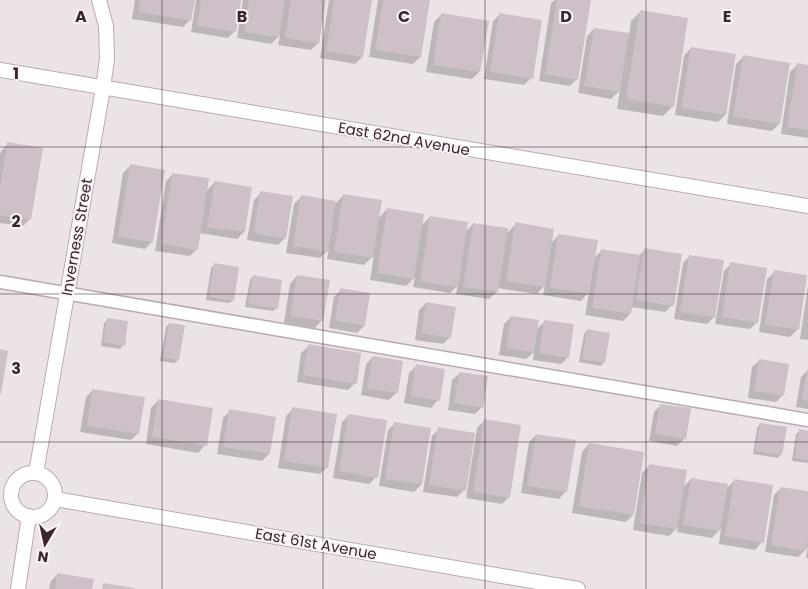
<svg xmlns="http://www.w3.org/2000/svg" width="808" height="589" viewBox="0 0 808 589" font-family="Poppins,sans-serif">
<style>
.shadow{fill:#0003}
.building{fill:#cdc0c8}
.lines{fill:none;stroke-linecap:round;stroke-linejoin:round}
.service-casing{stroke:#b8aab2;stroke-width:15}
.minor-casing{stroke:#b8aab2;stroke-width:16}
.service{stroke:#fff;stroke-width:12}
.minor{stroke:#fff;stroke-width:14}
.grid{fill:none;stroke:#3d2430;stroke-width:1;stroke-opacity:0.55}
.labels{text-anchor:middle;stroke-width:4;stroke-linejoin:round;paint-order:stroke}
.street-label{font-size:15px;fill:#3d2430;stroke:#f9f4f7}
.grid-label{font-size:16px;text-anchor:middle;font-weight:bold;fill:#3d2430;stroke:#f9f4f7;stroke-width:4;stroke-linejoin:round;paint-order:stroke}
</style>
<rect width="100%" height="100%" fill="#ece3e9"/>
<g class="shadow">
<path d="M135,0H193L190,20L183,27L132,19Z"/>
<path d="M196,0H240L235,31L228,38L191,32Z"/>
<path d="M243,0H325L318,43L311,50L278,45L280,35L271,44L237,38Z"/>
<path d="M329,0H371L362,57L355,64L320,58Z"/>
<path d="M378,0H429L420,57L413,64L369,57Z"/>
<path d="M555,0H581L577,79L570,86L539,81L551,3Z"/>
<path d="M641,11L673,106L663,116L617,109L620,90L611,99L578,93L587,36L594,29L629,35L631,21Z"/>
<path d="M500,14L531,78L524,85L484,79L493,21Z"/>
<path d="M441,15L479,72L472,79L426,72L434,22Z"/>
<path d="M691,48L725,115L718,122L675,115L684,56Z"/>
<path d="M743,57L779,124L772,131L727,124L736,64Z"/>
<path d="M797,65L808,66V138L781,134L790,72Z"/>
<path d="M8,144L30,219L23,226L0,223V154L1,151Z"/>
<path d="M130,166L152,242L145,249L112,243L123,173Z"/>
<path d="M173,174L206,191L215,182L251,188L244,232L237,239L199,233L197,249L190,256L155,251L166,181Z"/>
<path d="M261,193L285,238L278,245L247,240L254,200Z"/>
<path d="M343,196L378,219L387,209L421,226L430,217L465,232L473,224L506,234L516,224L551,243L559,235L593,259L602,250L638,256L645,250L672,305L665,312L631,307L630,314L623,321L585,315L589,292L581,301L543,295L545,285L537,294L497,288V292L489,299L456,294L458,285L450,293L413,287L415,277L406,286L370,280L374,255L364,265L327,259L329,249L320,258L286,253L294,204L301,197L334,205Z"/>
<path d="M690,256L714,317L707,324L674,319L683,263Z"/>
<path d="M731,264L757,322L750,329L715,324L724,271Z"/>
<path d="M214,265L233,300L229,303L206,300L211,268Z"/>
<path d="M775,272L797,330L790,337L759,332L767,279Z"/>
<path d="M253,276L277,308L273,311L245,307L250,280Z"/>
<path d="M297,276L322,320L315,328L284,323L290,284Z"/>
<path d="M808,286V340L800,339Z"/>
<path d="M341,290L364,326L357,333L329,328L334,297Z"/>
<path d="M426,303L450,337L443,344L415,340L419,310Z"/>
<path d="M511,317L537,329L545,321L568,357L561,364L533,360L534,352L526,359L499,355L504,324Z"/>
<path d="M108,319L123,345L120,349L101,346L104,323Z"/>
<path d="M169,324L178,360L175,363L160,361L166,327Z"/>
<path d="M587,330L604,362L601,366L579,362L584,334Z"/>
<path d="M309,346L355,383L348,390L297,382L301,353Z"/>
<path d="M373,357L401,362L396,393L389,400L361,395L366,364Z"/>
<path d="M760,360L783,395L776,402L748,398L752,367Z"/>
<path d="M416,366L438,400L431,408L404,403L409,373Z"/>
<path d="M808,370V409L796,407L801,377Z"/>
<path d="M460,373L482,407L475,414L448,410L452,380Z"/>
<path d="M93,390L138,433L131,440L80,432L86,397Z"/>
<path d="M159,400L205,445L198,453L146,444L151,408Z"/>
<path d="M661,405L685,438L677,446L649,441L654,412Z"/>
<path d="M293,409L327,467L320,474L278,468L286,416Z"/>
<path d="M230,411L269,454L262,461L217,454L223,418Z"/>
<path d="M349,415L376,477L369,484L333,478L342,422Z"/>
<path d="M484,421L509,497L502,504L466,498L477,428Z"/>
<path d="M395,423L421,485L414,492L379,486L388,430Z"/>
<path d="M760,424L781,454L778,458L753,454L757,428Z"/>
<path d="M439,429L464,490L457,497L423,492L432,436Z"/>
<path d="M800,431L808,432V463L792,461L796,434Z"/>
<path d="M536,435L566,491L559,499L521,493L529,442Z"/>
<path d="M589,444L633,515L626,522L572,513L582,452Z"/>
<path d="M649,466L682,488L691,479L725,490L735,480L762,542L755,550L719,544L721,528L712,538L677,532L678,527L669,536L633,530L642,473Z"/>
<path d="M781,488L808,492V558H806L808,547L798,557L765,552L774,495Z"/>
<path d="M58,574L91,589H49L51,581Z"/>
</g>
<g class="building">
<path d="M140,0H195L191,21L138,12Z"/>
<path d="M201,0H241L236,32L197,26Z"/>
<path d="M249,0H285L279,37L244,32Z"/>
<path d="M291,0H326L319,44L285,38Z"/>
<path d="M334,0H372L363,57L326,51Z"/>
<path d="M383,0H430L421,57L375,50Z"/>
<path d="M557,0H591L578,80L545,74Z"/>
<path d="M640,10L688,18L674,107L626,99Z"/>
<path d="M441,13L489,21L480,72L433,65Z"/>
<path d="M499,13L542,20L533,79L490,72Z"/>
<path d="M594,28L629,33L620,92L584,86Z"/>
<path d="M691,47L736,54L726,115L681,108Z"/>
<path d="M743,55L790,63L780,124L733,117Z"/>
<path d="M797,63L808,65V130L787,127Z"/>
<path d="M7,142L43,148L31,220L0,215V188Z"/>
<path d="M130,164L165,170L153,242L118,237Z"/>
<path d="M172,173L209,178L198,250L161,244Z"/>
<path d="M215,181L252,187L245,232L207,227Z"/>
<path d="M260,191L293,196L286,239L254,233Z"/>
<path d="M343,194L382,200L373,258L334,252Z"/>
<path d="M301,195L336,201L328,252L293,246Z"/>
<path d="M387,208L424,214L414,279L377,273Z"/>
<path d="M430,216L468,222L458,287L420,281Z"/>
<path d="M515,222L554,229L545,287L506,281Z"/>
<path d="M473,223L508,228L498,292L463,287Z"/>
<path d="M558,234L598,240L589,294L550,288Z"/>
<path d="M644,248L682,254L674,306L636,300Z"/>
<path d="M601,249L640,255L631,314L592,308Z"/>
<path d="M689,255L724,260L715,318L680,312Z"/>
<path d="M730,262L767,268L758,323L722,317Z"/>
<path d="M214,263L239,267L234,301L209,297Z"/>
<path d="M774,270L807,275L799,330L765,325Z"/>
<path d="M253,275L282,280L278,309L248,304Z"/>
<path d="M297,275L330,280L323,321L290,316Z"/>
<path d="M340,288L370,293L365,326L335,321Z"/>
<path d="M426,302L456,307L451,338L421,333Z"/>
<path d="M511,316L539,320L534,353L506,348Z"/>
<path d="M107,318L128,321L125,346L103,342Z"/>
<path d="M544,320L574,324L569,358L539,353Z"/>
<path d="M169,323L185,325L179,360L163,358Z"/>
<path d="M587,329L610,333L605,363L582,359Z"/>
<path d="M308,344L361,353L357,384L303,375Z"/>
<path d="M0,349L8,351L1,394H0Z"/>
<path d="M373,356L403,361L398,393L367,389Z"/>
<path d="M759,359L789,364L784,396L754,391Z"/>
<path d="M416,364L445,369L440,401L410,396Z"/>
<path d="M807,370H808V401L802,400Z"/>
<path d="M459,372L488,376L483,408L454,403Z"/>
<path d="M92,389L145,397L139,434L87,426Z"/>
<path d="M158,399L213,408L207,446L152,437Z"/>
<path d="M660,404L691,408L686,439L655,434Z"/>
<path d="M292,407L337,414L328,468L284,461Z"/>
<path d="M229,409L276,417L270,454L223,447Z"/>
<path d="M348,414L387,420L378,478L339,471Z"/>
<path d="M484,419L521,425L510,498L473,492Z"/>
<path d="M394,422L431,428L422,485L385,479Z"/>
<path d="M760,423L787,427L782,455L755,451Z"/>
<path d="M438,427L475,433L466,491L429,485Z"/>
<path d="M799,429L808,431V460L795,458Z"/>
<path d="M536,434L576,440L567,492L527,486Z"/>
<path d="M589,443L644,452L634,515L579,506Z"/>
<path d="M649,464L687,470L677,529L640,523Z"/>
<path d="M691,478L728,484L720,531L683,525Z"/>
<path d="M734,479L773,485L764,543L725,537Z"/>
<path d="M780,487L808,491V540L806,551L771,545Z"/>
<path d="M57,573L94,579L92,589H55Z"/>
<path d="M103,583L135,588V589H102Z"/>
</g>
<g class="lines">
<g class="service-casing">
<path id="service" d="M0,282L808,420"/>
</g>
<g class="minor-casing">
<g id="minor">
<path d="M0,70L808,206"/>
<path d="M36,473L103,88L107,59L106,26L99,0"/>
<circle cx="33" cy="495" r="22"/>
<path d="M55,499L578,589"/>
<path d="M18,589L29,516"/>
</g>
</g>
<use href="#service" class="service"/>
<use href="#minor" class="minor"/>
</g>
<path class="grid" d="M162,0V589M323,0V589M485,0V589M646,0V589M0,147H808M0,294H808M0,442H808"/>
<g class="labels">
<g class="street-label">
<text transform="translate(404 139) rotate(10)" y="5">East 62nd Avenue</text>
<text transform="translate(77 237) rotate(-80)" y="5">Inverness Street</text>
<text transform="translate(316 544) rotate(10)" y="5">East 61st Avenue</text>
</g>
</g>
<g class="grid-label">
<text x="81" y="22">A</text>
<text x="242" y="22">B</text>
<text x="404" y="22">C</text>
<text x="566" y="22">D</text>
<text x="727" y="22">E</text>
<text x="16" y="79">1</text>
<text x="16" y="227">2</text>
<text x="16" y="374">3</text>
</g>
<g transform="translate(45 544) rotate(189)" stroke="#f9f4f7" stroke-width="4" paint-order="stroke">
<path d="M0-4L9 19L0 12L-9 19Z" fill="#3d2430"/>
<text y="-8" font-size="14" font-weight="bold" text-anchor="middle" fill="#3d2430">N</text>
</g>
</svg>
